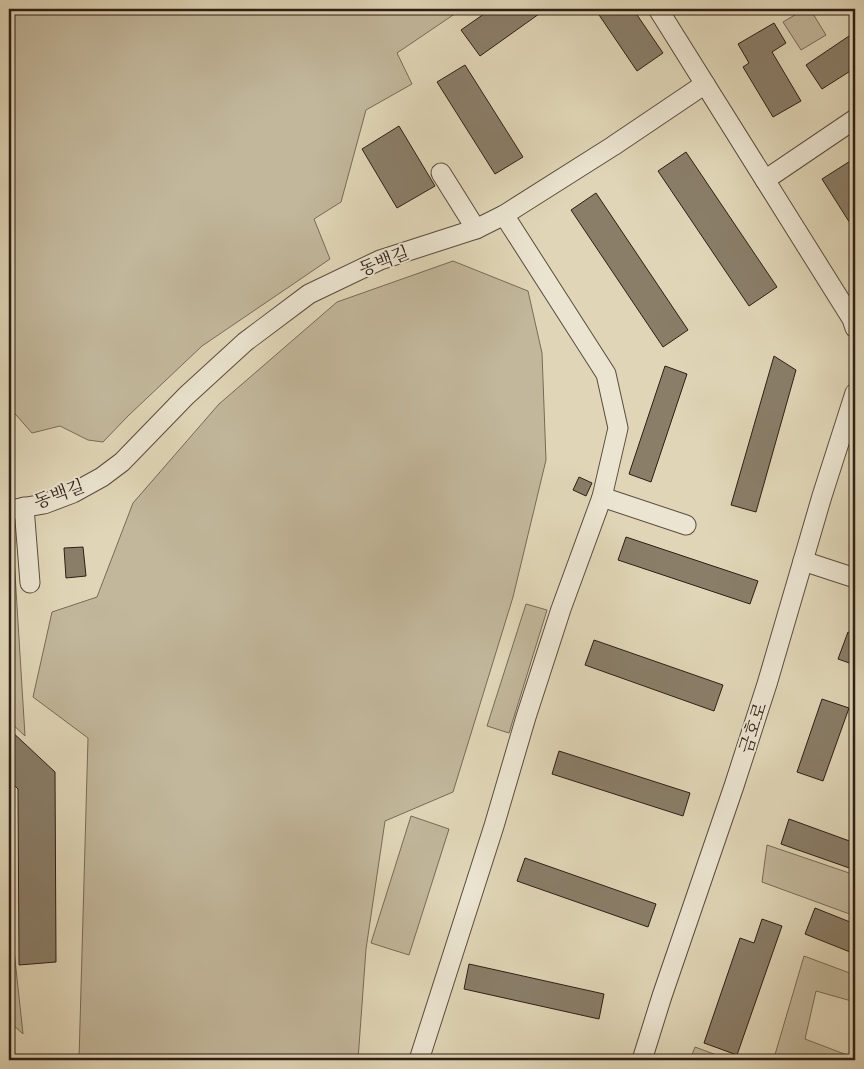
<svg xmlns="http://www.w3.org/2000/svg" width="864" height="1069" viewBox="0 0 864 1069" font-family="'Sorts Mill Goudy','Noto Serif KR',serif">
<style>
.green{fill:#c2b79b;stroke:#786a58}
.building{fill:#8a7e69;stroke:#2d1e15}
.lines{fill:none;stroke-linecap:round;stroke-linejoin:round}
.street-casing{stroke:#5a4c3e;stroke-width:21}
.street{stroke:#ebe4d0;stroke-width:19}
.labels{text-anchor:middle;stroke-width:4;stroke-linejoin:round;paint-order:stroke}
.street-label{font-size:18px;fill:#2d1e15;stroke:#ebe4d0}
</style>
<rect width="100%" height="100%" fill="#e0d6b7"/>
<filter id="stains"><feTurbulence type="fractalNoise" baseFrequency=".004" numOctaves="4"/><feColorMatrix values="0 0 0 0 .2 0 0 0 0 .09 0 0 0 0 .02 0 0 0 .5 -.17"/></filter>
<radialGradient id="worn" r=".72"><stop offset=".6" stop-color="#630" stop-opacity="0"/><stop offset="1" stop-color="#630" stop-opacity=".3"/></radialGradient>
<g class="green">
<path d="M9,9H462L397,53L412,84L366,110L341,202L314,219L330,259L202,346L128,416L103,442L88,440L60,426L32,433L9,407Z"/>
<path d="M805,9H810L826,35L801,50L783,22Z"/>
<path d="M453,261L528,291L542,353L546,460L513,597L453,792L385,821L366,949L358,1060H79L88,738L33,697L52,612L97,597L133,503L219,404L337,302Z"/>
<path d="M13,541L25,736L9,721V542Z"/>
<path d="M526,604L547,610L509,733L487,726Z"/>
<path d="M411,816L449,829L409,955L371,943Z"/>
<path d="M767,845L855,875V916L762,882Z"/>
<path d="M9,913H10L23,1034L9,1021Z"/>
<path d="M804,956L855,975V1002L816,991L805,1039L855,1058V1060H781L774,1058Z"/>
<path d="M695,1047L730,1060H690Z"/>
</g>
<g class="building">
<path d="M491,9H546L480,56L461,30Z"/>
<path d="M595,9H633L663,53L637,71Z"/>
<path d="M774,23L786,43L772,52L801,101L773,117L743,67L749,63L738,44Z"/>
<path d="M855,32V68L822,89L806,65Z"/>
<path d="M465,65L523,157L495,174L437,82Z"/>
<path d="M399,126L435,186L397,208L362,149Z"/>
<path d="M686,152L777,287L749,306L658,171Z"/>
<path d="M855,158V231L822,179Z"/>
<path d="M596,193L688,330L663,347L571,210Z"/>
<path d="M774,356L796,370L756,512L731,505Z"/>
<path d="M665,366L687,374L651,482L629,474Z"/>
<path d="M579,477L592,483L586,496L573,490Z"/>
<path d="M626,537L758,581L750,604L618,560Z"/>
<path d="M83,547L86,576L66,578L64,548Z"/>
<path d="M848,632L855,635V665L838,659Z"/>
<path d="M594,640L723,685L714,711L585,665Z"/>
<path d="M822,699L849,708L823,781L797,772Z"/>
<path d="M9,729L55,772L56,962L19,965L18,789L9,780Z"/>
<path d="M559,751L690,793L683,816L552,774Z"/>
<path d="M789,819L855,843V870L781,844Z"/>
<path d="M525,858L656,904L648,927L517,881Z"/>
<path d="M815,908L855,924V954L805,934Z"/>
<path d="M762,919L782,926L737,1055L704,1043L740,938L754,943Z"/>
<path d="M469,964L604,994L599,1019L464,989Z"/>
</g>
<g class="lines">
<g class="street-casing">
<g id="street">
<path d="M658,9L852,319L855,328"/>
<path d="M441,173L476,229"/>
<path d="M765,180L855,119"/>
<path d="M504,215L606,374L618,428L602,497L686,525"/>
<path d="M24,507L30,583"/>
<path d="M9,510L44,504L73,493L102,477L122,462L186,396L245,342L309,294L380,260L476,229L504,215L613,146L705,84"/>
<path d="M803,561L855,578"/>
<path d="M419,1060L494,826L526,717L561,609L602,497"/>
<path d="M642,1060L662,996L734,786L767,684L822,496L855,393"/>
</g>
</g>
<use href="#street" class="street"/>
</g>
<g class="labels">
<g class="street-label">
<text transform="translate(384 261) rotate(-21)" y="6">동백길</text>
<text transform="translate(59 494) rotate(-20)" y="6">동백길</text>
<text transform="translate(753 728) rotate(-72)" y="6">금호로</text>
</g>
</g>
<rect width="864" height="1069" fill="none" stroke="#e0d6b7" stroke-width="30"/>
<rect x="10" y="10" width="844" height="1049" fill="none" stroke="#2d1e15" stroke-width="2.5"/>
<rect x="15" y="15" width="834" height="1039" fill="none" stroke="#2d1e15"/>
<rect width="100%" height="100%" filter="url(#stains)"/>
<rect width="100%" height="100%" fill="url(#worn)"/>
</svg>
